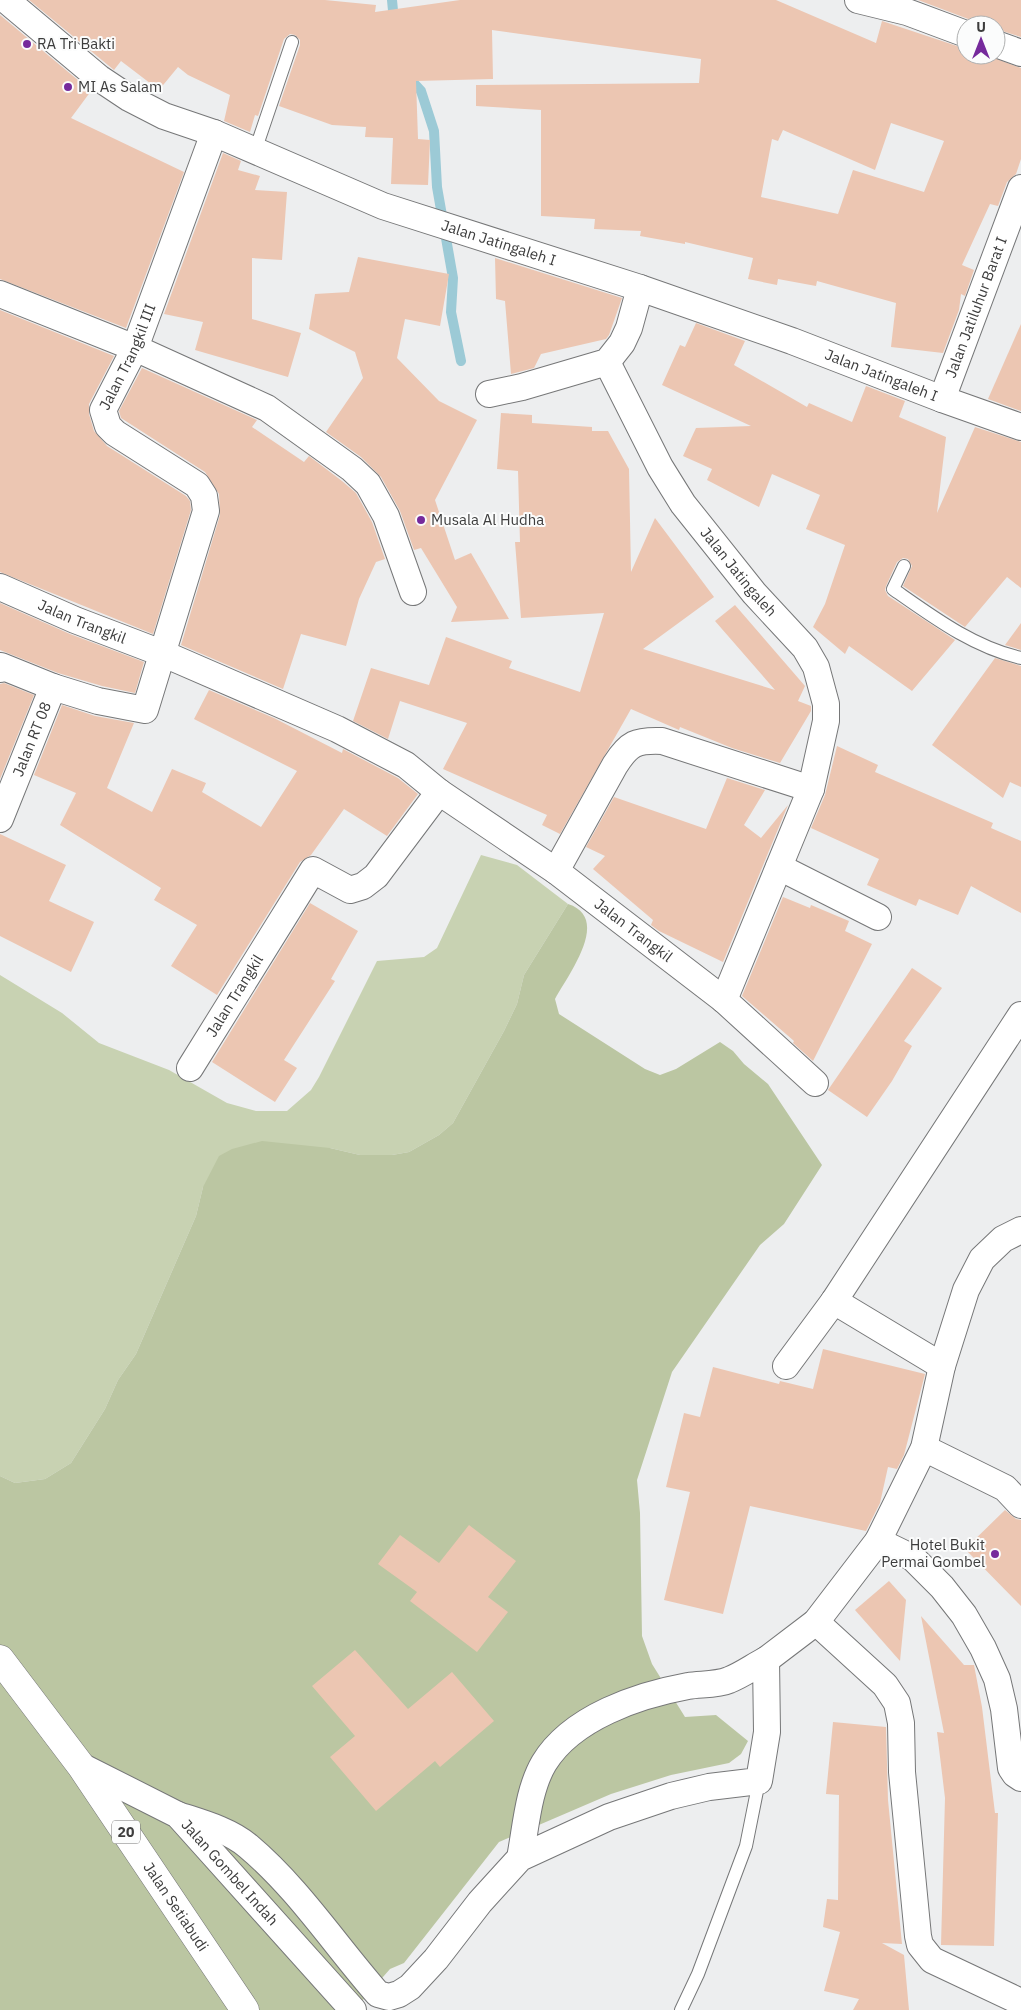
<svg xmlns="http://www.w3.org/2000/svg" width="1021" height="2010" viewBox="0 0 1021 2010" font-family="'IBM Plex Sans',sans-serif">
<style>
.green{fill:#c8d2b2}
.forest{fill:#bbc6a2}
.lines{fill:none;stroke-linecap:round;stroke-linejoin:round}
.stream{stroke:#9ccad6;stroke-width:10}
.building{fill:#ecc6b2;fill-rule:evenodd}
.lane-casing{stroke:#767778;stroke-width:14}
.street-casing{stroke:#767778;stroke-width:28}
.highway-casing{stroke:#767778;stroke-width:29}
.lane{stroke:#fff;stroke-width:12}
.street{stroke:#fff;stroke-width:26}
.highway{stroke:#fff;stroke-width:28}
.poi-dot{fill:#762a9c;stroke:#fbfcfc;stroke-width:2}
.labels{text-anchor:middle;stroke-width:4;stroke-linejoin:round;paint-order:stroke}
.shield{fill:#fbfcfc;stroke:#767676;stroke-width:1}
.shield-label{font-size:14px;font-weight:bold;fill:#3d3d3d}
.poi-label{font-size:15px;fill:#3d3d3d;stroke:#fbfcfc;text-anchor:start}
.street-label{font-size:15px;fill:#3d3d3d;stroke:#fbfcfc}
</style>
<rect width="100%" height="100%" fill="#edeeef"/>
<path class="green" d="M481,855L517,865L568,904L524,975L517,1004L504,1031L453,1123L439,1135L409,1152L392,1155H360L330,1148L203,1187L196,1216L136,1354L118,1380L105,1409L71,1463L45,1479L15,1483L0,1476V975L62,1013L99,1043L169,1070L227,1103L256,1111H287L311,1090L319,1077L377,961L424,957L437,948Z"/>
<path class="forest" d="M568,904C612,918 568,975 555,999L559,1014L645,1069L660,1075L676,1069L720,1042L733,1051L744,1064L768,1084L822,1165L784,1224L760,1245L672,1372L637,1480L640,1513L642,1636L652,1664L685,1717L716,1715L748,1741L741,1754L729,1763L671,1775L611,1794L499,1842L404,1963L390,1969L354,2010H0V1476L15,1483L45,1479L71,1463L105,1409L118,1380L136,1354L196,1216L203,1187L219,1156L232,1149L262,1141L330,1148L360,1155H392L409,1152L439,1135L453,1123L504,1031L517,1004L524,975Z"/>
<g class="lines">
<g class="stream">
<path d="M392,0L394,21"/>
<path d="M408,77L421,91L434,131L437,187L453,278L451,312L461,361"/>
</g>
</g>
<g class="building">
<path d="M29,0H325L376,5L375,12L460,0H776L876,43L882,21L966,49V55H986L1021,68V159L1016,174L1007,182L998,206L990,204L962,265L974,270L965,296L961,294L959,310L943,353L891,347L896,303L817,281L816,286L778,279L777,285L748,279L753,258L685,242V244L640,236L641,231L594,229L595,219L541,216V110L476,106V85L699,83L701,59L492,30L493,79L416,81L418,139L430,140L428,185L391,184L393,138L365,137L366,127L332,125L279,106L300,45V40L295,35L290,34L284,39L258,116L255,115L250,132L224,121L230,95L188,75L178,67L159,90L121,61L114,70ZM891,123L944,141L924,192L853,170L838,214L761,197L772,139L778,141L783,130L875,170Z"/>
<path d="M918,0H1021V37L996,29V25H978L971,20Z"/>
<path d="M0,15L91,91L71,118L184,172L126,328L0,279Z"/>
<path d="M223,153L241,161L238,170L260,176L255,190L287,192L282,260L252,258V319L301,333L288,377L195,350L203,322L164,314Z"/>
<path d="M358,257L449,274L440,326L405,319L397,358L439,401L477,420L435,500L455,560L471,553L509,619L451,622L457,607L421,548L414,550L400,511L381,477L361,457L326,432L363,378L355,352L309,329L315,294L349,292Z"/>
<path d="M495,258L622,298L609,335L606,339L541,354L534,368L511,374L505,301L496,299Z"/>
<path d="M0,310L114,356L89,404V414L94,431L107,446L186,496L190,501L191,510L153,634L0,572Z"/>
<path d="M696,323L745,341L734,365L807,407L809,403L852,422L866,386L905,401L899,417L946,437L937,513L975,427L1021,442V588L1007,577L965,627L903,586L912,566L908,559L903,558L897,562L886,586L885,590L888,596L955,640L912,691L849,646L845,654L813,627L825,604L845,545L806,529L820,495L772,474L759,507L707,480L712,469L683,456L696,428L751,426L662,385L680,345L685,347Z"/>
<path d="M1021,324V411L988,399Z"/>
<path d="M142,368L257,420L252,427L304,462L309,456L342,481L356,493L372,522L385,559L376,562L359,599L346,646L301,634L283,689L181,645L220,515L219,494L205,472L121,418L119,411Z"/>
<path d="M501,413L532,415V423L592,427V431H608L629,469L631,572L655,518L714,597L643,649L775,690L715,621L735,605L805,686L798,701L811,706V711L780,763L732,748L680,727L679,730L631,709L560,834L542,825L547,815L443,769L467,723L400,701L388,739L353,721L371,668L429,685L446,637L512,661L509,668L580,692L604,613L521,618L515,542H520L518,471L497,469Z"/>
<path d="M0,603L70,634L144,662L135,693L102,686L58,673L0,650Z"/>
<path d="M1021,623V650L1005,645Z"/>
<path d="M995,658L1021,666V787L1010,782L1003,798L932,745Z"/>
<path d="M4,683L34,695L0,779V684Z"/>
<path d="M209,690L274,718L342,753L343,749L398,778L418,794L387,836L344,809L311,855L300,862L217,995L171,966L197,925L154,900L161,888L60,825L76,793L34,775L62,705L95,716L134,723L107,788L152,812L172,769L206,783L202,792L261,827L297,771L194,719Z"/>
<path d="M837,746L878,765L875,772L993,823L991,828L1021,841V913L971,886L958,915L919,899L916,906L867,885L879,859L811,828L825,795Z"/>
<path d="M727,778L765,790L744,825L761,838L788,805L723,962L659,931L651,925L653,920L593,869L605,856L586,847L614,797L706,829Z"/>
<path d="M0,834L66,865L49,901L94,922L71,972L0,936Z"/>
<path d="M783,897L810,908L811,905L849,921L845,931L872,944L813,1061L793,1043L794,1041L742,996Z"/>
<path d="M310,903L358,931L331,979L335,981L284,1060L297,1068L275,1102L212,1062Z"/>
<path d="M912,968L942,988L904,1041L912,1046L892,1081L867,1117L828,1090Z"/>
<path d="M823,1349L925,1374L904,1455L897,1469L888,1467L880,1503L866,1531L750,1506L723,1614L664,1600L690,1492L666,1487L684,1413L700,1417L713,1367L779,1384L780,1381L813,1389Z"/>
<path d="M1005,1510L1016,1519L1021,1520V1606L965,1549Z"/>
<path d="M469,1525L516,1561L488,1597L508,1612L477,1652L410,1601L417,1592L378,1564L400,1535L439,1563Z"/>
<path d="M889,1581L906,1600L900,1661L855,1610Z"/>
<path d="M921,1616L964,1665H974L982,1707L995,1813H998L994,1946L941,1945L945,1798L937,1732L944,1733Z"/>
<path d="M355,1650L408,1709L452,1672L494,1721L440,1767L435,1761L376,1811L330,1757L355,1736L312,1686Z"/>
<path d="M833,1722L886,1727L888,1800L902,1944L882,1943L904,1955L909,2010H853L859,1999L824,1991L840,1932L823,1927L827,1899L838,1900L839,1795L826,1794Z"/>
</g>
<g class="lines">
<g class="lane-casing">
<g id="lane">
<path d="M255,151L292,42"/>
<path d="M904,566L893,589C933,617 973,647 1021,658"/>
<path d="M681,2010L698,1974L746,1846L759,1781"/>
</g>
</g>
<g class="street-casing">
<g id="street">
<path id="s1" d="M6,0L99,78L129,98L164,116L214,133L383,206L640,288L792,341L942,399L1021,427"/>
<path d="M858,0L907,12L966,34"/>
<path d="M996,44L1021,53"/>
<path d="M0,294L135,348L267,408L352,469L368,484L386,516L413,592"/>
<path id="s2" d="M607,362L660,467L683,504L754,593L805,648L816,667L826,704V721L811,789L724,1000"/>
<path d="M489,394L522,387L607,362L622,343L629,328L640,288"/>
<path id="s3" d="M942,399L1021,188"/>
<path id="s4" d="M0,587L75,620L164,654L337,729L406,765L439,792L556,871L724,1000L815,1083"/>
<path d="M0,669L1,666L53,687"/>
<path id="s5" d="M0,819L53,687L98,701L145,710L206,511L204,496L197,485L115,433L108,426L103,410L135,348L214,133"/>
<path d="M779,867L878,917"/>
<path d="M556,871L615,765C629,743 636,740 662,741L811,789"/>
<path id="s6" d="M190,1068L313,870L350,890L363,886L376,876L439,792"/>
<path d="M834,1301L942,1366"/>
<path d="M786,1366L834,1301L1021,1015"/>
<path d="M924,1448L1005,1488L1021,1505"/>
<path d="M878,1541L913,1558L942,1587L964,1615L983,1648L997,1679L1004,1709L1011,1768L1015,1774L1021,1778"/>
<path d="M816,1622L885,1685L897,1703L901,1723L902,1772L918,1936L920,1945L932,1960L1021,2002"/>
<path d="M766,1660L816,1622L878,1541L924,1448L942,1366L966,1290L982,1259L1003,1239L1021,1230"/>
<path id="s7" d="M81,1766L178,1815L353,2010"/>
<path d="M178,1815C202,1823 229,1830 248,1846C298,1888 335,1945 378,1994L389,1997L399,1994L410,1987L436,1959L480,1902L520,1858L609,1817L671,1796L709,1787L759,1781L767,1732L766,1660C754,1666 742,1675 729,1680C717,1685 701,1684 688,1686C639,1695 572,1717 544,1763C528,1790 526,1827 520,1858"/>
</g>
</g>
<g class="highway-casing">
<g id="highway">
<path id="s8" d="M0,1659L81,1766L245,2010"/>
</g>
</g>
<use href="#lane" class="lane"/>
<use href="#street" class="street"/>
<use href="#highway" class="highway"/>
</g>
<g class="poi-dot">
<circle cx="27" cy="44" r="5"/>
<circle cx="68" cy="87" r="5"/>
<circle cx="421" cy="520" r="5"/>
<circle cx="995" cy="1554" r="5"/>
</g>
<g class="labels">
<rect class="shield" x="112" y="1820.5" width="28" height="23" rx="4"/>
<g class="shield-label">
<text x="126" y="1837">20</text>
</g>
<g class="poi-label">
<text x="37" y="49">RA Tri Bakti</text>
<text x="78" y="92">MI As Salam</text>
<text x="431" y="525">Musala Al Hudha</text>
<text x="985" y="1550" text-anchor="end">Hotel Bukit<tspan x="985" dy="17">Permai Gombel</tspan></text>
</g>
<g class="street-label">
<text dy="5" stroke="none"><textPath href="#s1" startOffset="555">Jalan Jatingaleh I</textPath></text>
<text dy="5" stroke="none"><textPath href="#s3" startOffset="98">Jalan Jatiluhur Barat I</textPath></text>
<text dy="5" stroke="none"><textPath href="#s5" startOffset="656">Jalan Trangkil III</textPath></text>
<text dy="5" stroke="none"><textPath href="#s1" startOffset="960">Jalan Jatingaleh I</textPath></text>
<text dy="5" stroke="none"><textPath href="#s2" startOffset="249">Jalan Jatingaleh</textPath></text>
<text dy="5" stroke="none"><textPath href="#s4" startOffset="89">Jalan Trangkil</textPath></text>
<text dy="5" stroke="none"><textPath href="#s5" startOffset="86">Jalan RT 08</textPath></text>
<text dy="5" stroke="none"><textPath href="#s4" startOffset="725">Jalan Trangkil</textPath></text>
<text dy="5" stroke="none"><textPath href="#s6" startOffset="85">Jalan Trangkil</textPath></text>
<text dy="5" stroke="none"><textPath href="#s7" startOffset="186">Jalan Gombel Indah</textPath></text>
<text dy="5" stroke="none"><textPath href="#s8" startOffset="304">Jalan Setiabudi</textPath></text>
</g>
</g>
<g transform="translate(981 40)"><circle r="24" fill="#fbfcfc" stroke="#afb0b0"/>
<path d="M0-4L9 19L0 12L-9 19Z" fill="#762a9c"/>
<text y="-8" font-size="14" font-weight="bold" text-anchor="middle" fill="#3d3d3d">U</text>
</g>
</svg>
